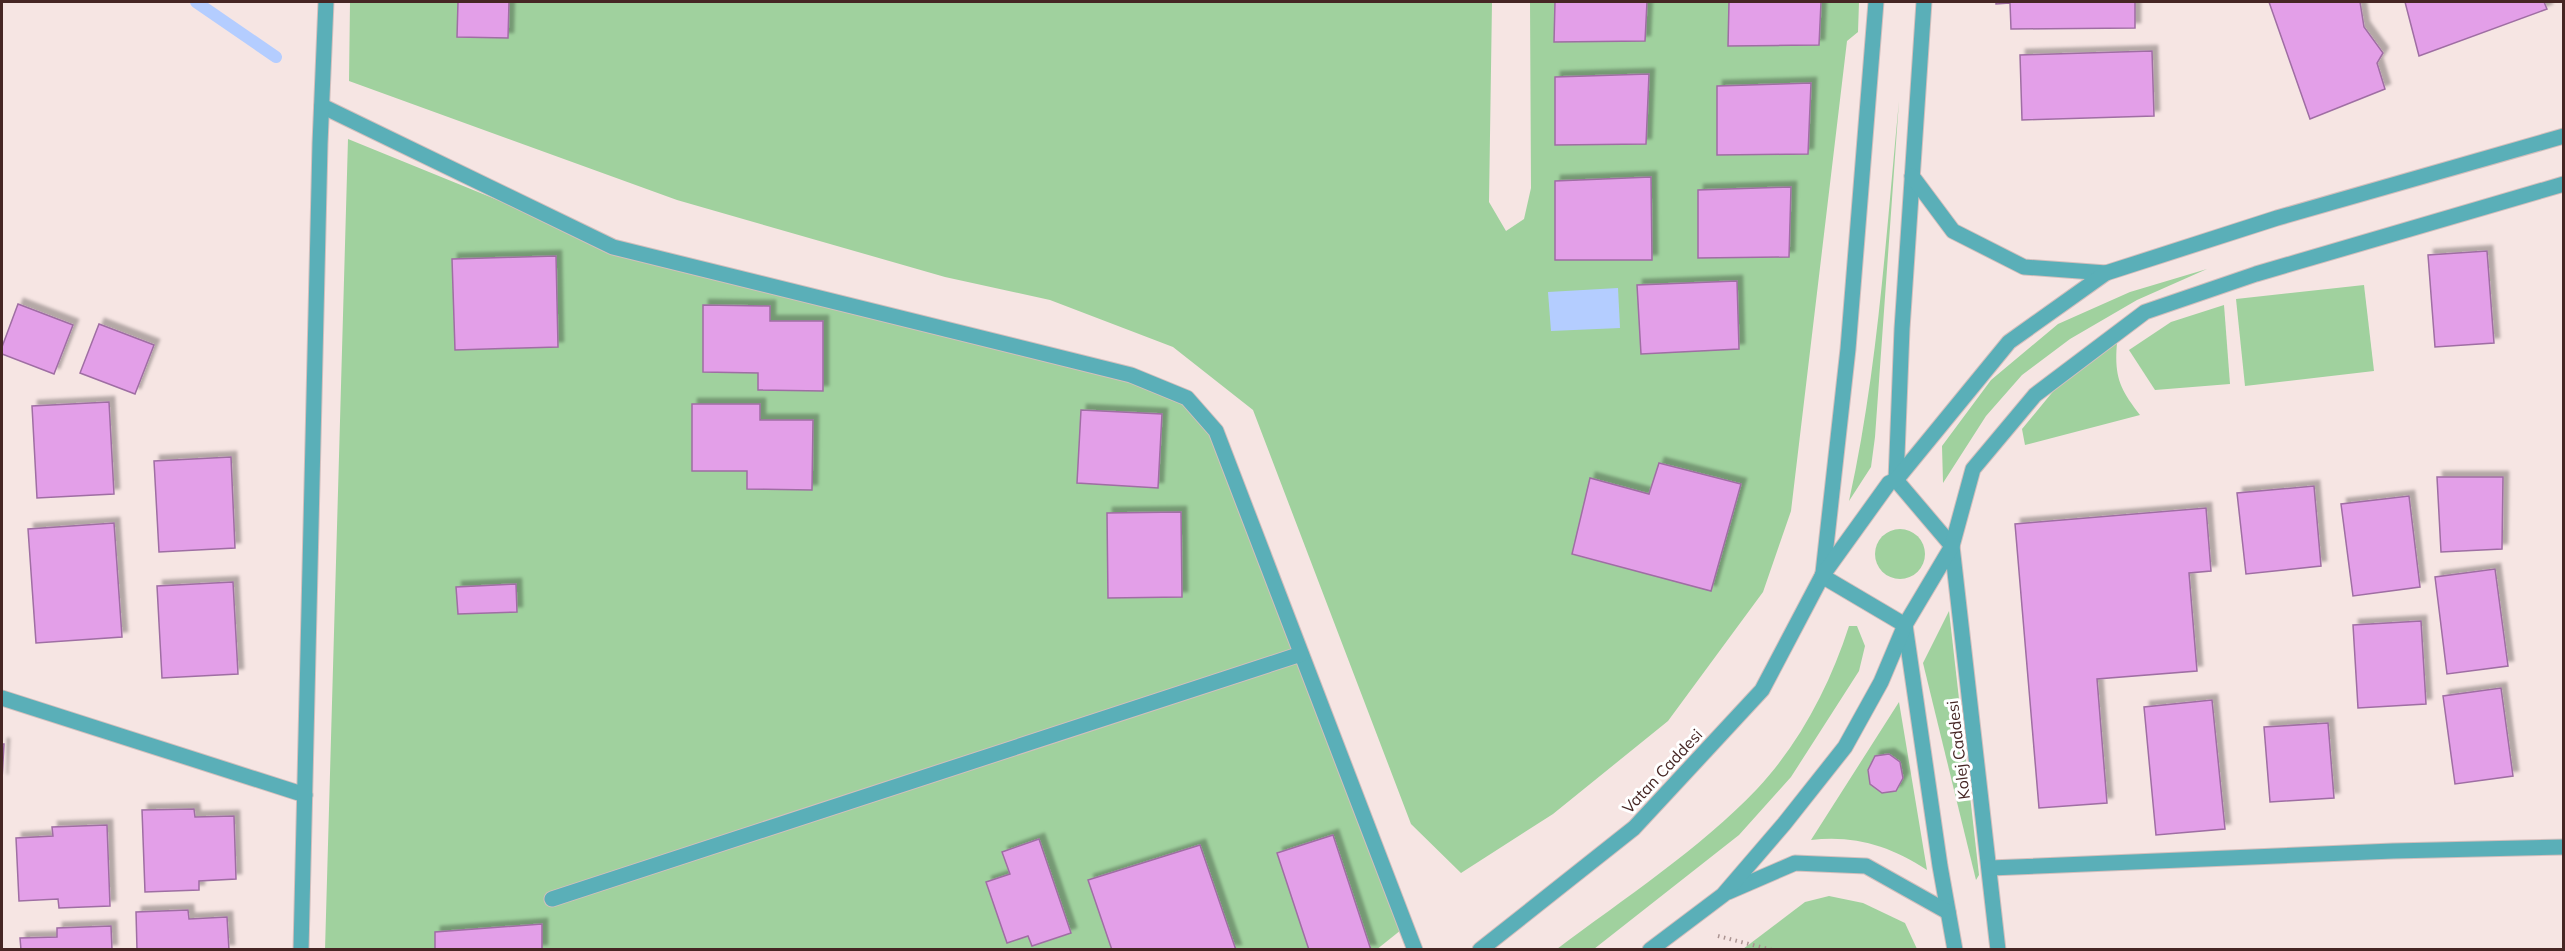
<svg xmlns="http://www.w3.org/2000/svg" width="2565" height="951" viewBox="0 0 2565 951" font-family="Mulish,sans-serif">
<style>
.green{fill:#a0d19e}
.water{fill:#b4cdff}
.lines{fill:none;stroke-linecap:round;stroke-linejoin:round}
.stream{stroke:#b4cdff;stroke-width:12}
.building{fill:#e39fe8;stroke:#9f6ea3;stroke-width:1.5;filter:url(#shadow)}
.minor-casing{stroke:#d3bfbd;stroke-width:17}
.path{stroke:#ab9492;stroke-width:4;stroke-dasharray:1.5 4.5;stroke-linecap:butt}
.minor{stroke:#5aafb8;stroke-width:15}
.labels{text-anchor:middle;stroke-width:6;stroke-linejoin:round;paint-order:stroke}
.street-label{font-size:16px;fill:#462624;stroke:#fff}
</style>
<defs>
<filter id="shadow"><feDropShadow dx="5.5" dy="-5.5" stdDeviation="1.5" flood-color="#0004"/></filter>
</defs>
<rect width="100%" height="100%" fill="#f6e5e3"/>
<g class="green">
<path d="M350,2H1492L1489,202L1506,231L1524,219L1531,188L1530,2H1859L1858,32L1847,41L1791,511L1763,592L1668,721L1553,814L1461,873L1411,824L1253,410L1173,347L1050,300L945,277L677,200L349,81Z"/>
<path d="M1899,101L1875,437L1871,467L1849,501C1878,370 1886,234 1899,101Z"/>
<path d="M348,139L613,247L1131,375L1187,398L1216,431L1406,926L1376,950H325Z"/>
<path d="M2207,269L2137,300L2070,339L2022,375L1986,416L1943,483L1942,446L1991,380L2058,324L2130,292Z"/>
<path d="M2364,285L2374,371L2245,386L2236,299Z"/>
<path d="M2224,305L2230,384L2155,390L2129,350L2171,322Z"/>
<path d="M2117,343C2114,377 2120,389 2140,415L2025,445L2022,429L2055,389Z"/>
<circle cx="1900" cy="554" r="25"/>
<path d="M1949,611L1979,875L1976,880L1923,663Z"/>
<path d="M1849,626H1857L1865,646L1859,671L1791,777L1739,835L1594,949H1557C1622,900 1701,848 1757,789C1800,743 1830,685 1849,626Z"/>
<path d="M1899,702L1927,870C1890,846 1855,835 1811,840Z"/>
<path d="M1829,896L1863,903L1905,923L1917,949H1743L1805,902Z"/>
</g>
<path class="water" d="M1618,288L1620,328L1551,331L1548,292Z"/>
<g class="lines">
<path class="stream" d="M196,2L276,57"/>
</g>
<g class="building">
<path d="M458,2H509L508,38L457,37Z"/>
<path d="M1555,2H1647L1645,41L1554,42Z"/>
<path d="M1729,2H1821L1819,45L1728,46Z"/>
<path d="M1996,2H2135V28L2011,29L2010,3L1996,4Z"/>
<path d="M2269,2H2360L2364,27L2383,53L2377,63L2385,89L2310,119Z"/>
<path d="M2405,2H2544L2547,9L2419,56Z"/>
<path d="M2152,51L2154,116L2022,120L2020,55Z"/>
<path d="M1649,74L1646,144L1555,145V77Z"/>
<path d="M1811,83L1808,154L1717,155V86Z"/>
<path d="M1651,177L1652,260H1555V181Z"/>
<path d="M1791,187L1789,257L1698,258V190Z"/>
<path d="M2487,251L2494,343L2435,347L2428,255Z"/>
<path d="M556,256L558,347L455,350L452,259Z"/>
<path d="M1737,281L1739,349L1641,354L1637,285Z"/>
<path d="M18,304L73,325L54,374L2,354V347Z"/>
<path d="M703,305L770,306V321H823V391L758,390V373L703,372Z"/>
<path d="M99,324L154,345L135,394L80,373Z"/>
<path d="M109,402L114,494L37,498L32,406Z"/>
<path d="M692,404H760V420H813L812,490L747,489V471H692Z"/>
<path d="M1081,410L1162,414L1158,488L1077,483Z"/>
<path d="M231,457L235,548L159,552L154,461Z"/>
<path d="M1659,463L1741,484L1711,591L1572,554L1590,478L1649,494Z"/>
<path d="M2437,477H2503L2502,549L2441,552Z"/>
<path d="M2314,486L2321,566L2246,574L2237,493Z"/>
<path d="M2409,496L2420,587L2353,596L2341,504Z"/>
<path d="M2206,508L2211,571L2189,573L2197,671L2097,679L2107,803L2039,808L2015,524Z"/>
<path d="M1181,512L1182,597L1108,598L1107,513Z"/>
<path d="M114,523L122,637L36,643L28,529Z"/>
<path d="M2495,569L2508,666L2447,674L2435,577Z"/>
<path d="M233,582L238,674L162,678L157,586Z"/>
<path d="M516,584L517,612L458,614L456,587Z"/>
<path d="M2421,621L2426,704L2358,708L2353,625Z"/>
<path d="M2501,688L2513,776L2455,784L2443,696Z"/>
<path d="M2212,700L2225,829L2156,835L2144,707Z"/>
<path d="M2328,723L2334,798L2270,802L2264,727Z"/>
<path d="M2,744H4L2,780Z"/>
<path d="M1889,754L1900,762L1903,778L1896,791L1882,793L1870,784L1868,770L1875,756Z"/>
<path d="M194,809L195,817L234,816L236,879L199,881V890L145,892L142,810Z"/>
<path d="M107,825L110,906L59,908L58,899L19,901L16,838L53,836L52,827Z"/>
<path d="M1333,835L1371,950H1309L1277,853Z"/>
<path d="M1039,839L1071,933L1032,946L1028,936L1007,943L986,882L1010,874L1002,852Z"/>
<path d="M1200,845L1236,950H1112L1088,880Z"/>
<path d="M188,910L189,919L227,917L229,950H137L136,912Z"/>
<path d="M542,924V950H435V932Z"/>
<path d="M111,926L112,950H21L20,938L57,937V928Z"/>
</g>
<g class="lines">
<g class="minor-casing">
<g id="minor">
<path d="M1924,2L1902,329L1896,480L1952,546L1998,950"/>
<path d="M322,106L613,247L1131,375L1187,398L1216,431L1415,950"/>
<path d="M1912,176L1953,231L2024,267L2106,273"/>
<path d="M1823,573L1848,349L1876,2"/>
<path d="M1822,576L1905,625"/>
<path d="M1905,625L1940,866L1955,950"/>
<path d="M2,698L305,795"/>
<path d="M1990,868L2393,851L2564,847"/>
<path d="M1728,892L1795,863L1866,866L1948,912"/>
<path d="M552,899L1301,654"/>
<path d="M301,950L320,144L326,2"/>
<path d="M1480,950L1634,828L1762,690L1822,576L1889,483L1896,480L2009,342L2106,273L2277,218L2564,136"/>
<path d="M1650,950L1723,895L1784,824L1845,747L1881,682L1905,625L1952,546L1973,469L2035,395L2145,312L2256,274L2564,184"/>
</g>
</g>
<path class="path" d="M1718,936L1772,950"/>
<use href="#minor" class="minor"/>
</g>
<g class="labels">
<g class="street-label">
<text transform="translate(1958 750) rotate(-97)" y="6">Kolej Caddesi</text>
<text transform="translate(1662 771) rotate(-47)" y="6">Vatan Caddesi</text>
</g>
</g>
<rect width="2565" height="951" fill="none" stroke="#462624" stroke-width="6"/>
</svg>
